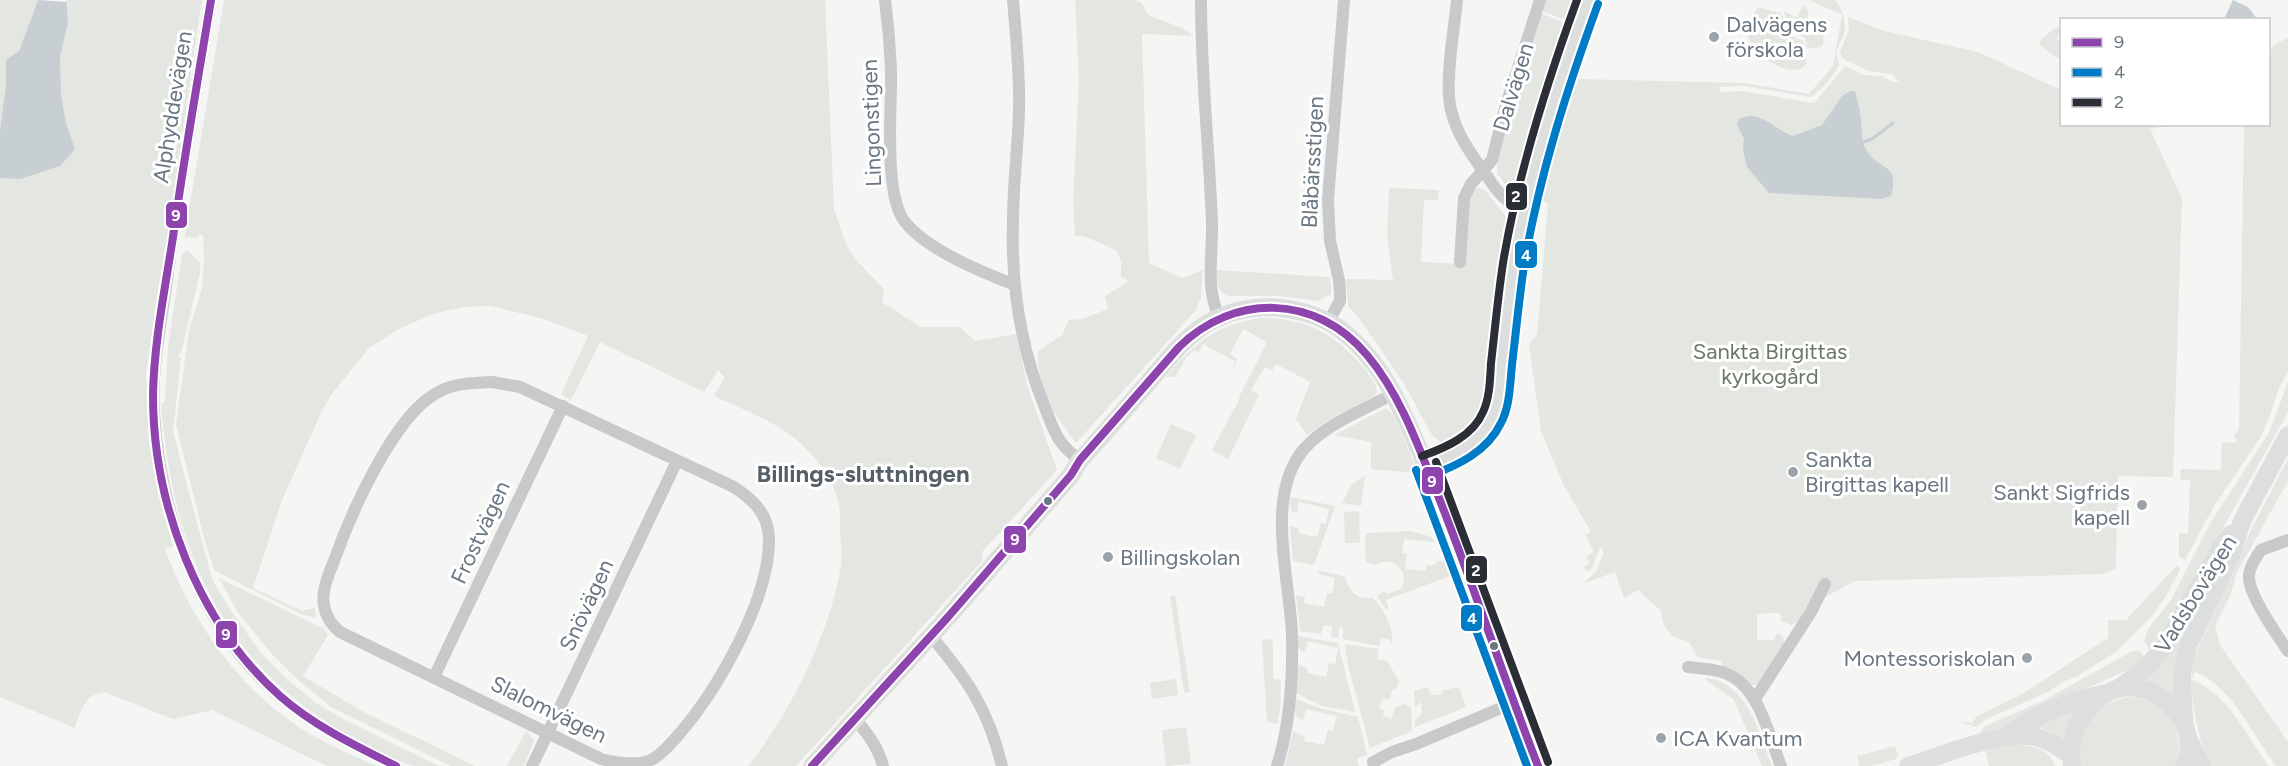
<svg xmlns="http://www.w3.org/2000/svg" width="2288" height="766" viewBox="0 0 2288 766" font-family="Figtree,sans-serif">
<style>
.green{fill:#e4e6e2}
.water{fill:#c8cfd2}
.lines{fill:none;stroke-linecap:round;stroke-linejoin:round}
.stream{stroke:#c8cfd2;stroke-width:3}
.street{stroke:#c7c9ca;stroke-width:12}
.secondary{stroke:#dddede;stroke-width:18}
.bus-1-casing{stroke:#fff;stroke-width:12}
.bus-2-casing{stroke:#fff;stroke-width:12}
.bus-3-casing{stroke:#fff;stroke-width:12}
.bus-1{stroke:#8e44ad;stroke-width:8}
.bus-2{stroke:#007cc6;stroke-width:8}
.bus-3{stroke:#2c2e35;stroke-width:8}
.poi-dot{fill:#9aa3a9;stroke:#fff;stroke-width:2}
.bus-dot{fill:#697780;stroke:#fff;stroke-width:2}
.labels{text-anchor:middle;stroke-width:6;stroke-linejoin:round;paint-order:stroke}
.poi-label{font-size:22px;fill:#697780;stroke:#fff;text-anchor:start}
.street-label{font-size:22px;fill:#697780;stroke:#fff}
.park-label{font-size:22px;fill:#6b7866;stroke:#fff}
.neighbourhood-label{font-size:24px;font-weight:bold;fill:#556066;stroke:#fff}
.line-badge{stroke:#fff;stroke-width:2}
.badge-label{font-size:16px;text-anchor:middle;font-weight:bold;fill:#fff}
</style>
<rect width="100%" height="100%" fill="#f5f5f4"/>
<g class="green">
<path d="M0,0H38L19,51L6,60V84L0,130Z"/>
<path d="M65,0H202L146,374L149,442L161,505L173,546L165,549C192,623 241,693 310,734C331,746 354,756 377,766H327L212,710L173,719L107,693C86,691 80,712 75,728L0,697V178L20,179L75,149L66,123L61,94L60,57L68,23V2Z"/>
<path d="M224,0H825L834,209L846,244L857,261L884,289L882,302L920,327H960L975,341L1016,334L1028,388L1057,470L982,552V561L796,766H748C790,714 831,631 841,565C842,555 841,543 840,533C840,524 841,514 839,505C835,486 825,468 811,454C786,425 748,412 714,396L725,377L718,370L704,392L600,342L571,400L561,394L588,336L544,319L490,306L463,307L433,314L401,328L369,348L331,395L321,413L282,500L253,588L302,611L315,608L316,618L301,614L221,574L214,570L204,538L176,424L189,330L202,288L204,260L203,235H198L196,238L185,237V234Z"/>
<path d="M1075,0H1133L1142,3L1148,15L1182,28L1194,36L1142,34L1149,263L1182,278L1203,270L1201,297L1196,310L1076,443L1048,404L1039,370L1037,352L1062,335L1069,320L1082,319L1108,309L1105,296L1129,281L1121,277V261L1116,250L1086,237L1075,235L1073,200L1079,80Z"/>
<path d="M1546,0H1576L1568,21L1542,11Z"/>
<path d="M1809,0H1835C1843,9 1848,26 1843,37C1841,41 1838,45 1837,50C1835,56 1839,58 1839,64C1838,72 1818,93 1811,97L1744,86L1718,87L1721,92L1742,91L1814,103L1845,66L1864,75L1881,76L1893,82L1899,81L1891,74L1868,71L1842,58L1840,52L1849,30L1848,17L1884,31L1978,52L2061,90L2062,124L2169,125L2150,129L2182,199L2173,477L2118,476L2116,568L2104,574L1855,581L1807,607L1799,621L1791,625L1781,621V615L1778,613L1757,614V640H1774L1777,633L1782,635L1785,644L1758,685H1753L1723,667L1721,661L1697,657L1689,642L1672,636L1664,625L1661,611L1638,590L1624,598L1615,572L1585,583V581L1596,572L1604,552L1600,547L1592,568L1587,572L1583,567L1590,563L1586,556L1594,552L1585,535L1591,532L1564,486L1541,431L1529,345L1537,334L1548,204L1543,201L1550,155L1578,59H1583L1577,79L1744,83L1809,94L1833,66L1842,15Z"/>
<path d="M1803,4L1808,11V18L1816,30L1823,33V44L1820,47L1807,49L1805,38L1791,31L1784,11L1795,17L1799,15Z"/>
<path d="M1758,7L1780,13L1785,19L1788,35L1803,41L1807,63C1796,80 1767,62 1756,52C1750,46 1747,32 1747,24Z"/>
<path d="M1541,13L1567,24L1544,93L1520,185L1518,190L1511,192L1497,173C1500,119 1524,65 1541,13Z"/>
<path d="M2057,27L2061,28L2057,39L2061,46V59L2052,55L2040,45L2041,39Z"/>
<path d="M2288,37V372L2279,388L2269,418L2260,438L2214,506L2185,560L2179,557V533H2188L2190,480H2180L2181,469L2221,470L2222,442L2237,443L2234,436L2239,429L2244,125L2268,124L2269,55L2273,46Z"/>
<path d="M1389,188L1439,190L1438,200H1424L1421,262L1465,264L1468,199L1472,191L1479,188L1484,189L1510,222L1487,400C1479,423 1467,436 1443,445L1431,434L1405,385L1359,318L1348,306L1346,279L1393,280L1387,236Z"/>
<path d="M187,250L200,262V273L181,353H179L178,357H181L173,432L209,568L214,583L230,609L261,653L289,681L316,703L345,720L439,766C431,766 423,766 416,766C400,764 365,743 350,735C220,666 172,544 161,404L165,401L168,347L182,254Z"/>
<path d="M1217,270L1329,277L1331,284V294L1318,301L1280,296H1228C1216,290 1217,282 1217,270Z"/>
<path d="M1260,318C1304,318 1333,332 1361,365C1368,373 1377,383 1377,393L1373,397L1327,421L1307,435L1296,419L1310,382L1276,364L1272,371L1265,367L1251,390L1259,395C1248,416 1239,438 1228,459L1212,450L1239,400L1240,395L1267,342L1243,329L1230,354L1237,359L1233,369H1232L1235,361L1203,344L1199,352L1194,350L1186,358L1175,377H1166C1195,343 1215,325 1260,318Z"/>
<path d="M2288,382V412L2185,595L2151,651L2144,641L2148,629L2171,600L2211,522L2269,433Z"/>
<path d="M1386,408L1393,414L1418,473L1371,469V442L1334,435Z"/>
<path d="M1171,424L1196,435L1180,469L1156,458Z"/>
<path d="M2288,459V481L2236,574L2231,594L2215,626L2220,645L2288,742V766H2276C2253,736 2232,685 2195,672L2192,680C2229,694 2246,736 2269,766H2209C2197,729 2186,693 2195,655L2250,532Z"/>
<path d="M1365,475L1361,506L1342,503L1351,485Z"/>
<path d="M1291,497L1335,506L1314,565L1293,561L1290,526L1299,528L1298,533L1317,537L1321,523L1326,524L1329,509L1299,502L1297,513L1292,512L1290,505Z"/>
<path d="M1359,511L1360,543H1345L1344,512Z"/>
<path d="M1410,531L1432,537L1434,542L1404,539L1402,553L1407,554L1405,569L1426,571L1427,565H1435L1438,561L1453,562L1460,583L1454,585L1450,576L1386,600L1389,609H1386L1377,596L1384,591L1387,594L1401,589C1411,572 1394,554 1374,565L1366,562L1365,536L1368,533Z"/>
<path d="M2221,560L2177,699L2143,680Z"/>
<path d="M2177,565L2180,568L2179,572L2163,601L2152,616L2117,651L2076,677L2060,683L2050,691L1986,719L1976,727L1958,721L1972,723L1977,716L2022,694L2108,638V620H2126Z"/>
<path d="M1319,571L1344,576C1351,592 1354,599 1373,598C1383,608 1396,631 1391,645L1389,639L1381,638L1379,646L1343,639V628L1339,627L1338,638L1331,637L1332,626L1324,625L1321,634L1300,631L1296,595L1305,597L1304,603L1324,607L1327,593H1332L1335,578L1318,574Z"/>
<path d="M219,578L324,629L328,635L303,676L362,711L475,766H451L331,707L299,681L269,651L237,611Z"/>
<path d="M1175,595L1190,692L1184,693L1170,596Z"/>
<path d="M1298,636L1338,643L1355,712L1322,706L1296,693L1297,665L1308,668L1307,673L1326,677L1329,663L1335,664L1338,648L1308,641L1305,652L1301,651L1297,646Z"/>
<path d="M1268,639L1273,642V679L1281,680L1280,711L1277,724L1267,722L1262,640Z"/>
<path d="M1345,644L1379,649L1377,659L1387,661L1399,681L1396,690L1393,689L1389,700L1383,698L1379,708L1384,710L1383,716L1391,719L1395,708L1403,704L1411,707L1412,731L1370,748L1348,665Z"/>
<path d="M2132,651H2139L2145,657L2130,669L1981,736L1980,732L1985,726L2041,702Z"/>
<path d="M1708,678C1749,685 1758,732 1772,766H1762L1734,700L1705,679Z"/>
<path d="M1176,679L1178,695L1152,699L1150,683Z"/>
<path d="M1428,687L1430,693L1433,695H1441L1444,690L1459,687L1466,707L1415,727V720L1422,714L1421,702L1415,707L1414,691Z"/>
<path d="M2131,697C2169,699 2186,732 2176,766H2081C2073,733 2097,699 2131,697Z"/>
<path d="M1296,699L1319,708L1358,717L1367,755L1357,758L1359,766H1285L1293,731L1305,737L1304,741L1324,745L1328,730L1333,731L1337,716L1306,709L1303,720C1292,717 1295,709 1296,699Z"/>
<path d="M2078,704L2064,741L2044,729L2031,728Z"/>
<path d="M1186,727L1191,764L1166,766L1162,730Z"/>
<path d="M526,731L534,740L524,766H507Z"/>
<path d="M2000,745C2021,745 2047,742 2055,766H1989L1985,749Z"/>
<path d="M1895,746L1898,755L1896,759L1871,766H1859L1857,756Z"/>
</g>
<g class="water">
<path d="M38,0L67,2L68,23L60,57L61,94L66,123L75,149L60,166L20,179L0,178V130L6,84V60L19,51Z"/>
<path d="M2233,0L2248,7L2257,19H2224Z"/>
<path d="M1850,91H1855C1857,100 1860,110 1861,119C1862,131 1861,141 1867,151C1880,172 1900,162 1891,196L1882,199L1769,193L1747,167L1743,150L1744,139L1737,125L1739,119C1760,108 1774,130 1793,136L1822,125L1842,96Z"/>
</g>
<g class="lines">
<path class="stream" d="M1864,142L1872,139L1893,123"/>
<g class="street">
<path d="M211,0C195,96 178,191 166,287C160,329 151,371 154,413C160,515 201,629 280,696C315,726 356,746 396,766"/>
<path d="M885,0C888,23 890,46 891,69C892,106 883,194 905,222C927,250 982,272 1015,285"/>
<path d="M1013,0C1016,36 1020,73 1019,109C1018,147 1013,185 1013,222C1011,284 1021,348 1044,405C1054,431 1057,444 1080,460"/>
<path d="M1201,0C1201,74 1209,148 1212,222C1213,255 1205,286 1219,317"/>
<path d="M1457,0C1454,32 1447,66 1449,97C1451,127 1470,153 1487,176C1496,190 1507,205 1524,209"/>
<path d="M1460,262L1464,198L1471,184L1492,160L1505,108L1540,0"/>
<path d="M1328,322L1340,301V293L1339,280L1330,241L1328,200L1344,0"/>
<path d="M492,382L520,387L734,487C753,500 768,513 769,538C770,598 719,687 681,732C673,741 662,755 651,760C635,766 617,763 601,759L340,632C331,624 326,617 324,605C321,591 329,574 334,561C350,515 393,418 435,394C452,383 472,383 492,382Z"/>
<path d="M2288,540L2261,550C2256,557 2250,566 2249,575C2247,593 2277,635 2288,651"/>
<path d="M930,635C967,678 989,711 1002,766"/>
<path d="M1688,667C1703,669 1720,669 1733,677C1760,692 1770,739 1781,766"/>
<path d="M434,677L563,406"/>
<path d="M1755,699L1811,612L1825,584"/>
<path d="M855,719C868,734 878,747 883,766"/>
<path d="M532,766L677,461"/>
<path d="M1277,766C1290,725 1293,678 1292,635C1290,578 1264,496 1304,449C1327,423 1364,410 1393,394"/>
<path d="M1374,766L1373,762L1392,752L1416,744L1513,703"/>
</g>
<g class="secondary">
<path d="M1426,466C1451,457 1482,443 1493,416C1499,399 1500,379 1502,362C1506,329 1509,296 1514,263C1531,170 1555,88 1588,0"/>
<path d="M2119,688L2148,666L2166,644L2222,546L2231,534"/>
<path d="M2184,721L2182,675L2188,646L2232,553L2242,521L2288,435"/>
<path d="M2004,736C2035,716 2068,700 2104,694"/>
<path d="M2190,742L2202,766"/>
<path d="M812,766L948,617L1071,475L1080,460C1103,436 1124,410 1146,385C1167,361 1188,331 1218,318C1262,298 1319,307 1353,340C1391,375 1409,427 1429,473C1469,569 1499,669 1538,766"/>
<path d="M1908,766C1941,756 2010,726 2042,739C2052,742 2061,750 2070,754"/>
<path d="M2072,766C2069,745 2074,726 2087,710C2095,701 2105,692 2117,689C2157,678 2204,725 2184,766"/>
</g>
<g class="bus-1-casing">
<g id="bus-1">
<path d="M211,0C198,79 184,158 173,237C165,289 154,342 153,395C153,504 198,623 280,696C314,726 356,746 396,766"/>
<path d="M812,766L948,617L1071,475L1080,460L1179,347C1234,293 1316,294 1367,355C1399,393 1417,442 1435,488C1472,580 1502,674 1538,766"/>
</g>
</g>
<g class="bus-2-casing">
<g id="bus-2">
<path d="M1416,470L1527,766"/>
<path d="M1430,476C1458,465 1487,452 1501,423C1510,406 1510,384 1512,365C1516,332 1519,299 1524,266C1539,176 1567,89 1598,4"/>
</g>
</g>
<g class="bus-3-casing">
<g id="bus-3">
<path d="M1422,456C1445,448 1473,436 1483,412C1490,397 1490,379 1491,363C1495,329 1498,296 1503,263C1518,173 1546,85 1577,0"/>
<path d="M1436,462L1548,762"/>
</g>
</g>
<use href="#bus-1" class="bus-1"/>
<use href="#bus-2" class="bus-2"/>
<use href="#bus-3" class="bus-3"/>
</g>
<g class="poi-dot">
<circle cx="1714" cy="37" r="6"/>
<circle cx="1793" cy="472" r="6"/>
<circle cx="2142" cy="505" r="6"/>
<circle cx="1108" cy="557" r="6"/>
<circle cx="2027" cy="658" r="6"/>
<circle cx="1661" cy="738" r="6"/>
</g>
<g class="bus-dot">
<circle cx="1048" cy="501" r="5"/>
<circle cx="1494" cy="646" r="5"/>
</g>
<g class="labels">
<g class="poi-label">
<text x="1726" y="32">Dalvägens<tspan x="1726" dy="25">förskola</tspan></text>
<text x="1805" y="467">Sankta<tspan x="1805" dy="25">Birgittas kapell</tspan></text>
<text x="2130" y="500" text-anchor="end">Sankt Sigfrids<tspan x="2130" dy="25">kapell</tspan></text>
<text x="1120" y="565">Billingskolan</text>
<text x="2015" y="666" text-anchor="end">Montessoriskolan</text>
<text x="1673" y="746">ICA Kvantum</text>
</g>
<g class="street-label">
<text transform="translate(1513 87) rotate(-73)" y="8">Dalvägen</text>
<text transform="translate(172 107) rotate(-81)" y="8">Alphyddevägen</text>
<text transform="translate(871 123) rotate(-92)" y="8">Lingonstigen</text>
<text transform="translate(1312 162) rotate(-87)" y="8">Blåbärsstigen</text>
<text transform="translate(480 532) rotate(-65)" y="8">Frostvägen</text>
<text transform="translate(2195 594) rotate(-58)" y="8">Vadsbovägen</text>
<text transform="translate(586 605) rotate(-65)" y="8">Snövägen</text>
<text transform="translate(549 709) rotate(26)" y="8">Slalomvägen</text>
</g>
<g class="park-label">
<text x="1770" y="359">Sankta Birgittas<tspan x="1770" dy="25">kyrkogård</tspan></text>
</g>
<g class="neighbourhood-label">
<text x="863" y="482">Billings-sluttningen</text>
</g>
</g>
<g class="line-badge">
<rect x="1505" y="182" width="23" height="29" rx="6" fill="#2c2e35"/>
<rect x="165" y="201" width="23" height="28" rx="6" fill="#8e44ad"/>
<rect x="1514" y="240" width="24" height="29" rx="6" fill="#007cc6"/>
<rect x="1421" y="466" width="23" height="29" rx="6" fill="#8e44ad"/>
<rect x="1003" y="525" width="24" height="29" rx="6" fill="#8e44ad"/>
<rect x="1465" y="555" width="23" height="29" rx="6" fill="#2c2e35"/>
<rect x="1460" y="604" width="23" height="28" rx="6" fill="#007cc6"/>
<rect x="215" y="620" width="23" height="29" rx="6" fill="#8e44ad"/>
</g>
<g class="badge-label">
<text x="1516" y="202">2</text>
<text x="176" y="221">9</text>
<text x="1526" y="261">4</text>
<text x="1432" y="487">9</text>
<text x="1015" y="545">9</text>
<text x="1476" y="576">2</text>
<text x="1472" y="624">4</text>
<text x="226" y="640">9</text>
</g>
<rect x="2060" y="18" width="210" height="108" fill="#ffffff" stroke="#c3c9cc" stroke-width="1.5"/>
<rect x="2072" y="38" width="30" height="9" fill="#8e44ad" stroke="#c3c9cc" stroke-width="1.5"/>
<text x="2114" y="48" font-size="18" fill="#697780">9</text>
<rect x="2072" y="68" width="30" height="9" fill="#007cc6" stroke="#c3c9cc" stroke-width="1.5"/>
<text x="2114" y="78" font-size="18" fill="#697780">4</text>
<rect x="2072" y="98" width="30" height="9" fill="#2c2e35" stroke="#c3c9cc" stroke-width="1.5"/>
<text x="2114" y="108" font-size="18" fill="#697780">2</text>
</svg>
